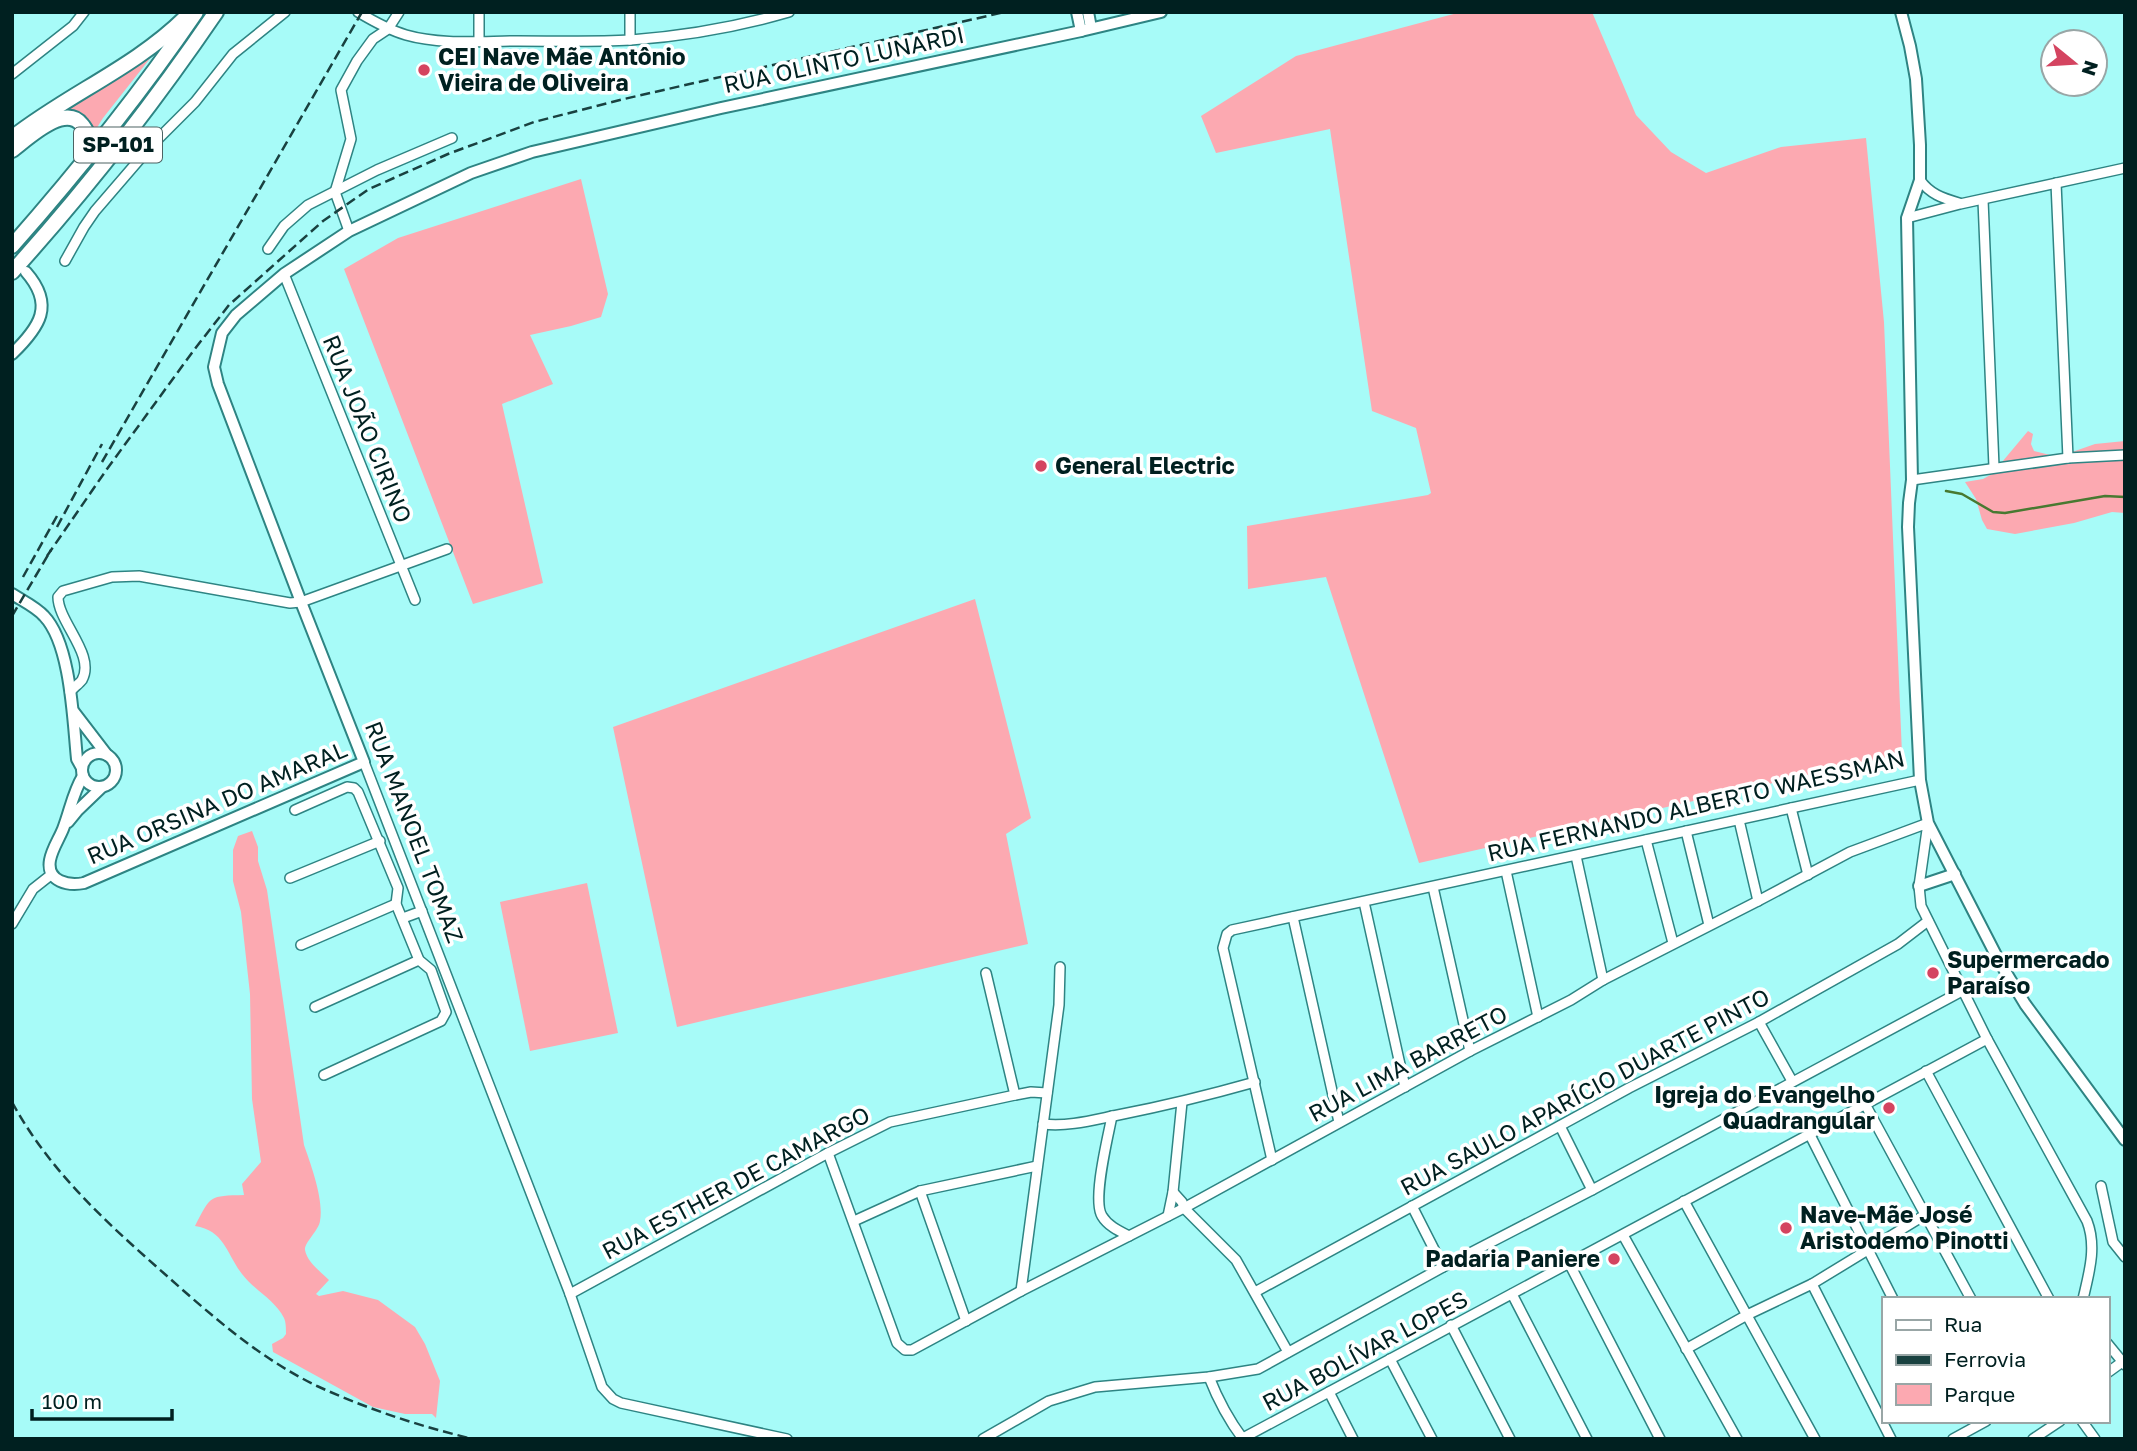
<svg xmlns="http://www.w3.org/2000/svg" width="2137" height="1451" viewBox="0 0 2137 1451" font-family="'Golos Text',sans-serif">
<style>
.green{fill:#fca9b1}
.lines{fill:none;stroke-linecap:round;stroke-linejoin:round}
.stream{stroke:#487931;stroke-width:2.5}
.minor-casing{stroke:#2e8483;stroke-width:12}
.tertiary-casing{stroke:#2e8483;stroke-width:14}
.trunk-casing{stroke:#2e8483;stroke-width:18}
.minor{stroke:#fff;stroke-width:9}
.tertiary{stroke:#fff;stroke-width:10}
.trunk{stroke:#fff;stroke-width:14}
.rail{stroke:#194140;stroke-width:2.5;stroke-dasharray:10 5;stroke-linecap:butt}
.poi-dot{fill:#d44460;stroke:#fff;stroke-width:2.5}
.labels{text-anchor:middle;stroke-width:7;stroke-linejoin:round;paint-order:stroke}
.shield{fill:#fff;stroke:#4c6363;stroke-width:2}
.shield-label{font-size:21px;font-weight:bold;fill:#002020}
.poi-label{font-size:23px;font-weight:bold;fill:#002020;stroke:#fff;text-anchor:start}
.street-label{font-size:23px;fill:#002020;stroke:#fff}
</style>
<rect width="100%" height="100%" fill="#a7fbf8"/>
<g class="green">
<path d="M1461,12H1592L1636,115L1671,152L1706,173L1781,147L1866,138L1884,322L1902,754L1419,863L1326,577L1248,589L1247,526L1428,495L1431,493L1416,428L1372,411L1330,129L1216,153L1201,116L1296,56Z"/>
<path d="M149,54L152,56L103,118L88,142C91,123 90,112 67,110L12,143Z"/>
<path d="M581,179L608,294L601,317L571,326L530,335L553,384L502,404L543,583L473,604L344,269L398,238Z"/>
<path d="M2028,431L2033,434L2031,444L2034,451L2058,457L2095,444L2125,441V513L2112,512L2074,523L2015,534L1987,529L1982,520L1976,499L1965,482L1983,479L1992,474Z"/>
<path d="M975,599L1031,818L1006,834L1028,944L677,1027L613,727Z"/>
<path d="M252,831L258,847V861L267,890L304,1145C311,1165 324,1200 320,1221C319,1230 304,1243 305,1250C307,1262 321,1272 329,1280L316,1294L319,1296L343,1291L378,1300L415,1327L425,1344L440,1381L436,1418L432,1414H405L373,1407L273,1352L272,1344L283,1338L286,1334C286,1329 286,1322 284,1318C275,1300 254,1290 242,1274C226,1253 225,1231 195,1226C211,1195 209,1196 244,1195L242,1184L261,1162L252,1099L250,994L241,912L233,881V850L238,836Z"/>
<path d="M587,883L618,1033L530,1051L500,902Z"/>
</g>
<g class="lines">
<path class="stream" d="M1946,491L1962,494L1993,512L2005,513L2105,496L2125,497"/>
<g class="minor-casing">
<g id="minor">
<path d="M358,12C373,21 389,30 406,35C441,45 482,41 518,41C556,41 594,42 631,40C685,36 737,27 789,12"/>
<path d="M479,12V41"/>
<path d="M630,40V12"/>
<path d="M12,74L73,26L84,12"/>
<path d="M1920,180C1930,194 1942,198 1959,203"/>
<path d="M2056,183L2068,458"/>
<path d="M1983,200L1994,467"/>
<path d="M1907,218L1960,204L2125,168"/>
<path d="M349,231L335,192L351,139L341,90L357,61L373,39L388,29L399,12"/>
<path d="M268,249L284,226L308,205L377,170L452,138"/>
<path d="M65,261L84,227L95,211L151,146L195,102L233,54L285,12"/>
<path d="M284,274L415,600"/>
<path d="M1912,480L2068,458L2125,455"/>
<path d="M70,692C73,688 79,684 82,680C96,655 58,622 58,597L63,591L112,577L139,576L290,603L301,602L447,549"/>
<path d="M364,762L570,1294L602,1387L613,1399L621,1403L787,1439"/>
<path d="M1791,808L1808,875"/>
<path d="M295,810L347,787L354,788L358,792L398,888L396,904L419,960L431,970L446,1012L441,1021L324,1075"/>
<path d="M1739,820L1758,901"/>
<path d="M1686,831L1709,925"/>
<path d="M1646,840L1673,943"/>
<path d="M1576,856L1603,980"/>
<path d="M1506,871L1538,1017"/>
<path d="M290,878L380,841"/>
<path d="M1433,887L1470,1051"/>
<path d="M1364,902L1405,1087"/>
<path d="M1293,917L1339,1122"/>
<path d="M403,918L422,911"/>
<path d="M12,924L33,889L52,874"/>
<path d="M301,945L396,904"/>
<path d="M986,973L1015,1095"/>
<path d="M315,1007L419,960"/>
<path d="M1759,1022L1792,1081"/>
<path d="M1926,1071L2049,1299"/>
<path d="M1865,1104L1971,1299"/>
<path d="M1112,1116C1108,1137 1092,1200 1102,1216C1108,1226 1119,1231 1129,1236"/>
<path d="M1043,1124C1068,1127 1093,1120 1118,1115C1164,1106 1209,1095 1255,1082"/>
<path d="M1560,1126L1592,1190"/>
<path d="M1809,1133L1893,1299"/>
<path d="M828,1153L897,1343L905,1350H912L1021,1291L1184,1208L1470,1051L1571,1000L1603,980L1758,901L1850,852L1928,823L1919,886L1921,906L1987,1039L2087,1221C2097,1247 2089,1273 2083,1299"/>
<path d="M1272,1160L1223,948L1227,934L1232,930L1920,780"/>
<path d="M2101,1186L2113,1242L2125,1257"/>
<path d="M920,1191L966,1321"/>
<path d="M1173,1192L1182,1202L1184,1208L1236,1260L1288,1352"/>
<path d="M1684,1201L1815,1439"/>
<path d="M1412,1206L1443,1267"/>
<path d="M1168,1216L1173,1192L1182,1102"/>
<path d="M854,1221L920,1191L1037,1166"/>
<path d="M1623,1235L1737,1439"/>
<path d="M1569,1263L1660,1439"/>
<path d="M1812,1284L1891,1439"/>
<path d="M1021,1291L1059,1005L1060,967"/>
<path d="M1255,1292L1629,1088L1759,1022L1898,944L1928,921"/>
<path d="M570,1294L828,1153L890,1122L1015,1095L1031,1092L1047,1093"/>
<path d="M1512,1294L1587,1439"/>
<path d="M1451,1325L1510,1439"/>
<path d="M2107,1343L2125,1365"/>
<path d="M1686,1349L1747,1315L1812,1284L1925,1215"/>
<path d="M1390,1359L1432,1439"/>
<path d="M2107,1373L2125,1360"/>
<path d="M1209,1377C1218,1400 1228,1419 1243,1439"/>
<path d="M1329,1392L1353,1439"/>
<path d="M2082,1421L2095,1439"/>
<path d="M1243,1438L1987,1039"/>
<path d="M983,1439L1049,1401L1095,1387L1209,1377L1258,1369L1443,1267L1592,1190L1962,991"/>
<path d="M1953,1439L1986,1421"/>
<path d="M2033,1439L2060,1421"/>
</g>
</g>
<g class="tertiary-casing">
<g id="tertiary">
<path d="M1077,12L1081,31"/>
<path d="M1088,12L1091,28"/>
<path d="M1901,12L1910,46L1916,79L1920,145V180L1907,218L1912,480L1909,503L1908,527L1920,780L1928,823L1999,961L2025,1004L2125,1140"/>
<path d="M12,354C40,327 55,305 26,272"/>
<path d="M12,594C23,601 36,607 44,616C71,644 73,720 77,759L82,768"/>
<path d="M74,712L107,755"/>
<circle cx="99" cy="770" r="17"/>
<path d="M83,776C73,792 70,811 63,829C59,839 52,849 50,860C46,882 69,886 84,883L364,762L301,602L218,384L214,367L222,333L236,315L284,274L349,231L471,173L532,152L721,108L1081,31L1161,12"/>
<path d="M68,822L77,811L102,787"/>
<path d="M1919,886L1955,874"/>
</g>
</g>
<g class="trunk-casing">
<g id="trunk">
<path d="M12,138C68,94 134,68 185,18"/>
<path d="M12,150C27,139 65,102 82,125C83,126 87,132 87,134C88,142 85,153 83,162"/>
<path d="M12,246C78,171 140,94 196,12"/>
<path d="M12,272C86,190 154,103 216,12"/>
</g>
</g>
<use href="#minor" class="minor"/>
<use href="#tertiary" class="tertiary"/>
<use href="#trunk" class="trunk"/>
<g class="rail">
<path d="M102,462L362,12"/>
<path d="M57,527L102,444"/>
<path d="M47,556L107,469L194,350L229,305L323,221L369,189L448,154L534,122L624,99L1005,12"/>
<path d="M23,577L57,516"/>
<path d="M12,616L51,550"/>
<path d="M12,1102C50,1172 108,1224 167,1276C213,1317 261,1359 317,1386C367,1409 419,1426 473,1439"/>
</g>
</g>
<g class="poi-dot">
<circle cx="424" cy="70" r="7"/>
<circle cx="1041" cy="466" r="7"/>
<circle cx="1933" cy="973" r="7"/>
<circle cx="1889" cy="1108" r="7"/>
<circle cx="1786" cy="1228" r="7"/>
<circle cx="1614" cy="1259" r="7"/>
</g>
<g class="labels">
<rect class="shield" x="74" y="127.5" width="88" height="35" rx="5"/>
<g class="shield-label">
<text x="118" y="152">SP-101</text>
</g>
<g class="poi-label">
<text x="438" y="65">CEI Nave Mãe Antônio<tspan x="438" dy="26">Vieira de Oliveira</tspan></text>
<text x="1055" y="474">General Electric</text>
<text x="1947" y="968">Supermercado<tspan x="1947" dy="26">Paraíso</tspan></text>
<text x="1875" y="1103" text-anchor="end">Igreja do Evangelho<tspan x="1875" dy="26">Quadrangular</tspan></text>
<text x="1800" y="1223">Nave-Mãe José<tspan x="1800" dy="26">Aristodemo Pinotti</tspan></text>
<text x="1600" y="1267" text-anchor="end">Padaria Paniere</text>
</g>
<g class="street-label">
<text transform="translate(844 60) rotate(-12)" y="8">RUA OLINTO LUNARDI</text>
<text transform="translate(367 429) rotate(68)" y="8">RUA JOÃO CIRINO</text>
<text transform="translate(217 803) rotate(-23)" y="8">RUA ORSINA DO AMARAL</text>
<text transform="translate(1696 806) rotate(-13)" y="8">RUA FERNANDO ALBERTO WAESSMAN</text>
<text transform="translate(414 832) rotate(69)" y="8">RUA MANOEL TOMAZ</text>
<text transform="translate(1408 1064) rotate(-28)" y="8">RUA LIMA BARRETO</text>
<text transform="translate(1585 1092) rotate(-28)" y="8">RUA SAULO APARÍCIO DUARTE PINTO</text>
<text transform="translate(736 1183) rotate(-28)" y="8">RUA ESTHER DE CAMARGO</text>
<text transform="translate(1365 1351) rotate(-28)" y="8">RUA BOLÍVAR LOPES</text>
</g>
</g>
<rect width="2137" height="1451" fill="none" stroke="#002020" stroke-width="28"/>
<rect x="1882" y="1297" width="228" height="126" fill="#ffffff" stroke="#99a6a6" stroke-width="2"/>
<rect x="1896" y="1320" width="35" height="10" fill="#ffffff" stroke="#99a6a6" stroke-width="2"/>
<text x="1944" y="1332" font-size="21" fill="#002020">Rua</text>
<rect x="1896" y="1355" width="35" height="10" fill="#194140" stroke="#99a6a6" stroke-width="2"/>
<text x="1944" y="1367" font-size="21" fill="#002020">Ferrovia</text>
<rect x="1896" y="1384" width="35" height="21" fill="#fca9b1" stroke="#99a6a6" stroke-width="2"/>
<text x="1944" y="1402" font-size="21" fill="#002020">Parque</text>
<g transform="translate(2074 63) rotate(108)"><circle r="33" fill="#ffffff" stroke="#99a6a6" stroke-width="2"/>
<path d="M0-5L12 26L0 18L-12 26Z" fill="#d44460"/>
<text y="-10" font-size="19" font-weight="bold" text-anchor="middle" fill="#002020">N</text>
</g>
<path d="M32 1409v10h140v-10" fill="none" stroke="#002020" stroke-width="3.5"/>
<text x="42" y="1409" font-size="21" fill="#002020" stroke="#ffffff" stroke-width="5" paint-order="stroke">100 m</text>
</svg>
